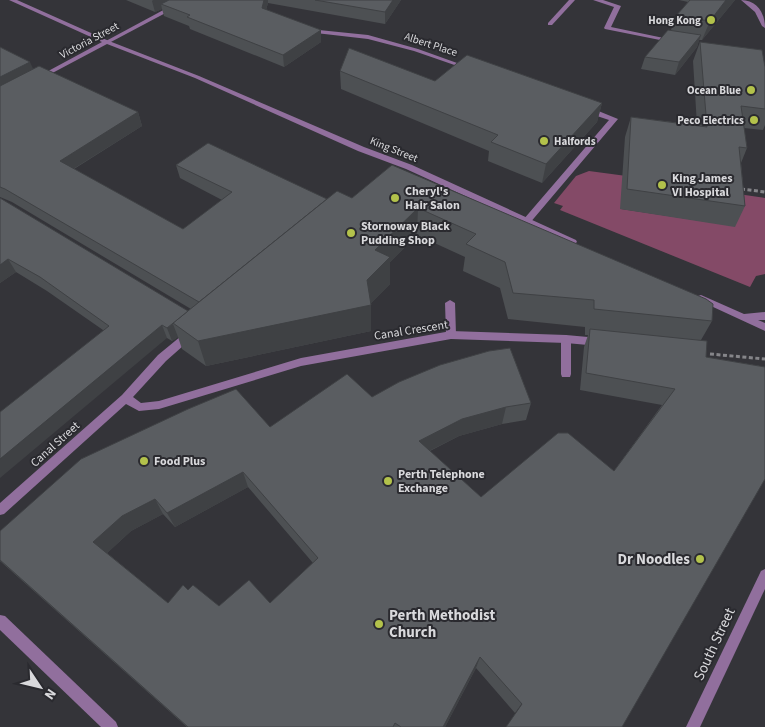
<svg xmlns="http://www.w3.org/2000/svg" width="765" height="727" viewBox="0 0 765 727" font-family="'Source Sans 3',sans-serif">
<style>
.green{fill:#844a67}
.lines{fill:none;stroke-linecap:round;stroke-linejoin:round}
.path{stroke:#858589;stroke-width:3;stroke-dasharray:4 2.5;stroke-linecap:butt}
.service{fill:#916f9d;fill-rule:evenodd}
.minor{fill:#916f9d;fill-rule:evenodd}
.wall{fill:#4d5053;fill-rule:evenodd}
.shaded-wall{fill:#3f4144}
.building{fill:#5a5d61;stroke:#3f4144;fill-rule:evenodd}
.poi-dot{fill:#b3c24b;stroke:#2a2a2f;stroke-width:2}
.labels{text-anchor:middle;stroke-width:4;stroke-linejoin:round;paint-order:stroke}
.far-poi-label{font-size:11px;font-weight:bold;fill:#d9d9dc;stroke:#2a2a2f;text-anchor:end}
.far-street-label{font-size:11px;fill:#d9d9dc;stroke:#2a2a2f}
.poi-label{font-size:12px;font-weight:bold;fill:#d9d9dc;stroke:#2a2a2f;text-anchor:start}
.street-label{font-size:12px;fill:#d9d9dc;stroke:#2a2a2f}
.near-poi-label{font-size:15px;font-weight:bold;fill:#d9d9dc;stroke:#2a2a2f;text-anchor:end}
.near-street-label{font-size:15px;fill:#d9d9dc;stroke:#2a2a2f}
</style>
<rect width="100%" height="100%" fill="#343439"/>
<path class="green" d="M589,171L649,179L622,191L621,209L735,226L731,193L765,198V274L756,276L750,287L560,210L563,206L554,203L576,176Z"/>
<g class="lines">
<g class="path">
<path d="M741,189L765,192"/>
<path d="M710,354L765,359"/>
</g>
<g class="service">
<path d="M182,0H190L109,43L104,42Z"/>
<path d="M569,0H575L552,25H548V23Z"/>
<path d="M593,0H603L621,6L611,27L678,41L675,43L605,29L604,28L614,7Z"/>
<path d="M309,29L368,35L418,49L471,68L466,69L414,51L368,39L307,32L306,31Z"/>
<path d="M585,108H591L618,119L529,224H523V220L609,120L585,112Z"/>
<path d="M450,300L455,303L456,335L451,339L446,335L445,303Z"/>
<path d="M566,335L571,339V374L570,377H562L561,374V339Z"/>
</g>
<g class="minor">
<path d="M9,0H17L109,41L199,76L364,147L412,165L576,240L577,242L573,245L570,244L406,169L358,151L195,78L107,44L43,78H39V76L102,42Z"/>
<path d="M741,0C757,0 765,13 765,28L762,26L755,12Z"/>
<path d="M701,295L744,314L765,312V320H758L765,323V331L698,300L696,298L698,296Z"/>
<path d="M189,331L192,332L194,335L192,338L166,361L133,397L141,403L159,401L301,358L451,331L566,335L599,338L604,342L599,346L566,343L451,339L301,366L159,409L139,411L126,404L4,514L0,515V503L122,395L158,355L186,332Z"/>
<path d="M765,569V589L700,727H686L761,571Z"/>
<path d="M0,615L5,616L116,722L118,727H101L0,630Z"/>
</g>
</g>
<g class="wall">
<path d="M126,0H401L385,24L268,3L266,10L321,30V42L284,67L190,29L189,26L164,16L162,9L155,12Z"/>
<path d="M679,0H735L702,40H699L697,47L675,75L641,69L645,57L671,30L676,16L688,2Z"/>
<path d="M700,42L765,67V125L763,130L744,128L747,148L741,163L745,206L735,227L620,209L625,137L631,117L697,125L693,61Z"/>
<path d="M0,47L33,69L138,112L142,126L74,169L183,229L222,200L180,178L176,165L327,200L352,198L392,165L712,321L701,340L706,357L765,367L515,713L476,668L445,727H187L0,561V531L270,427L372,397L531,403L526,420L502,424L459,436L430,451L481,497L614,471L662,405L580,390L584,347L588,335H585V327L508,319L500,288L463,271L465,257L417,235L390,262V284L371,303V331L206,366L182,349L178,337L172,341L167,338L103,330L47,291L16,272L0,283V198L188,311L191,309L12,202L0,197ZM248,487L313,563L270,603L219,606L188,590L168,603L107,553L131,531L163,514L175,527Z"/>
<path d="M340,71L435,81L602,103L597,122L542,183L488,161L489,151L341,89Z"/>
</g>
<g class="shaded-wall">
<path d="M153,0H178L161,4L162,9L155,12L152,1Z"/>
<path d="M264,0H268V3L263,20L262,8Z"/>
<path d="M393,0H401L385,24V12Z"/>
<path d="M726,0H735L702,40L710,21Z"/>
<path d="M321,30V42L284,67L283,55Z"/>
<path d="M701,35L697,47L675,75L679,62Z"/>
<path d="M30,62L36,75L0,94V77Z"/>
<path d="M602,103L597,122L542,183L546,164Z"/>
<path d="M138,112L142,126L65,174L60,161Z"/>
<path d="M418,208L417,235L390,262V284L369,305H371V331L206,366L198,341L367,280L375,250Z"/>
<path d="M8,259L16,272L0,283V265Z"/>
<path d="M173,324L178,337L172,341L167,328Z"/>
<path d="M162,325L167,338L0,478V459Z"/>
<path d="M506,407L502,424L459,436L417,457L419,441L462,419Z"/>
<path d="M243,472L248,487L175,527L167,513Z"/>
<path d="M155,499L163,514L131,531L104,556L93,542L122,516Z"/>
<path d="M480,657L476,668L445,727H443Z"/>
</g>
<g class="building">
<path d="M169,0H264L262,8L321,30L283,55L187,17L190,15L161,4Z"/>
<path d="M315,0H393L385,12Z"/>
<path d="M690,0H726L710,21L676,16Z"/>
<path d="M668,30L701,35L679,62L645,57Z"/>
<path d="M700,42L762,50L765,67V109L741,106L747,148L739,147L745,206L627,189L631,117L707,127Z"/>
<path d="M0,47L30,62L0,77Z"/>
<path d="M349,48L435,81L467,55L602,103L546,164L491,142L498,135L340,71Z"/>
<path d="M39,66L138,112L60,161L183,229L232,192L176,165L208,143L327,199L199,302L5,189L0,187V86Z"/>
<path d="M392,165L706,299L713,304L712,321L594,309V300L513,293L505,262L466,244L476,234L418,208L375,250L390,257L367,280L371,305L198,341L173,323L337,191L352,198Z"/>
<path d="M0,198L188,311L167,328L162,325L0,459V412L109,326L40,277L8,259L0,265Z"/>
<path d="M590,329L707,341L706,357L765,367V479L622,727H506L522,704L480,657L443,727H401L395,723L393,727H188L0,560V531L81,459L188,409L236,389L270,427L347,374L372,397L399,382L440,365L489,351L510,348L531,403L506,407L462,419L419,441L481,497L558,433H568L614,471L675,389L586,373ZM243,472L318,558L270,603L249,580L219,606L193,585L188,590L183,585L168,603L93,542L122,516L155,499L167,513Z"/>
</g>
<g class="poi-dot">
<circle cx="711" cy="20" r="5"/>
<circle cx="751" cy="90" r="5"/>
<circle cx="754" cy="120" r="5"/>
<circle cx="544" cy="141" r="5"/>
<circle cx="662" cy="185" r="5"/>
<circle cx="395" cy="198" r="5"/>
<circle cx="351" cy="233" r="5"/>
<circle cx="144" cy="461" r="5"/>
<circle cx="388" cy="481" r="5"/>
<circle cx="700" cy="559" r="5"/>
<circle cx="379" cy="624" r="5"/>
</g>
<g class="labels">
<g class="far-poi-label">
<text x="701" y="24">Hong Kong</text>
<text x="741" y="94">Ocean Blue</text>
<text x="744" y="124">Peco Electrics</text>
<text x="554" y="145" text-anchor="start">Halfords</text>
</g>
<g class="far-street-label">
<text transform="translate(89 40) rotate(-28)" y="4">Victoria Street</text>
<text transform="translate(431 44) rotate(18)" y="4">Albert Place</text>
<text transform="translate(394 149) rotate(22)" y="4">King Street</text>
</g>
<g class="poi-label">
<text x="672" y="182">King James<tspan x="672" dy="14">VI Hospital</tspan></text>
<text x="405" y="195">Cheryl's<tspan x="405" dy="14">Hair Salon</tspan></text>
<text x="361" y="230">Stornoway Black<tspan x="361" dy="14">Pudding Shop</tspan></text>
<text x="154" y="465">Food Plus</text>
<text x="398" y="478">Perth Telephone<tspan x="398" dy="14">Exchange</tspan></text>
</g>
<g class="street-label">
<text transform="translate(411 330) rotate(-9)" y="4">Canal Crescent</text>
<text transform="translate(55 444) rotate(-42)" y="4">Canal Street</text>
</g>
<g class="near-poi-label">
<text x="690" y="564">Dr Noodles</text>
<text x="389" y="620" text-anchor="start">Perth Methodist<tspan x="389" dy="17">Church</tspan></text>
</g>
<g class="near-street-label">
<text transform="translate(714 644) rotate(-65)" y="5">South Street</text>
</g>
</g>
<g transform="translate(40 687) rotate(125)" stroke="#2a2a2f" stroke-width="4" paint-order="stroke">
<path d="M0-4L9 19L0 12L-9 19Z" fill="#d9d9dc"/>
<text y="-8" font-size="14" font-weight="bold" text-anchor="middle" fill="#d9d9dc">N</text>
</g>
</svg>
